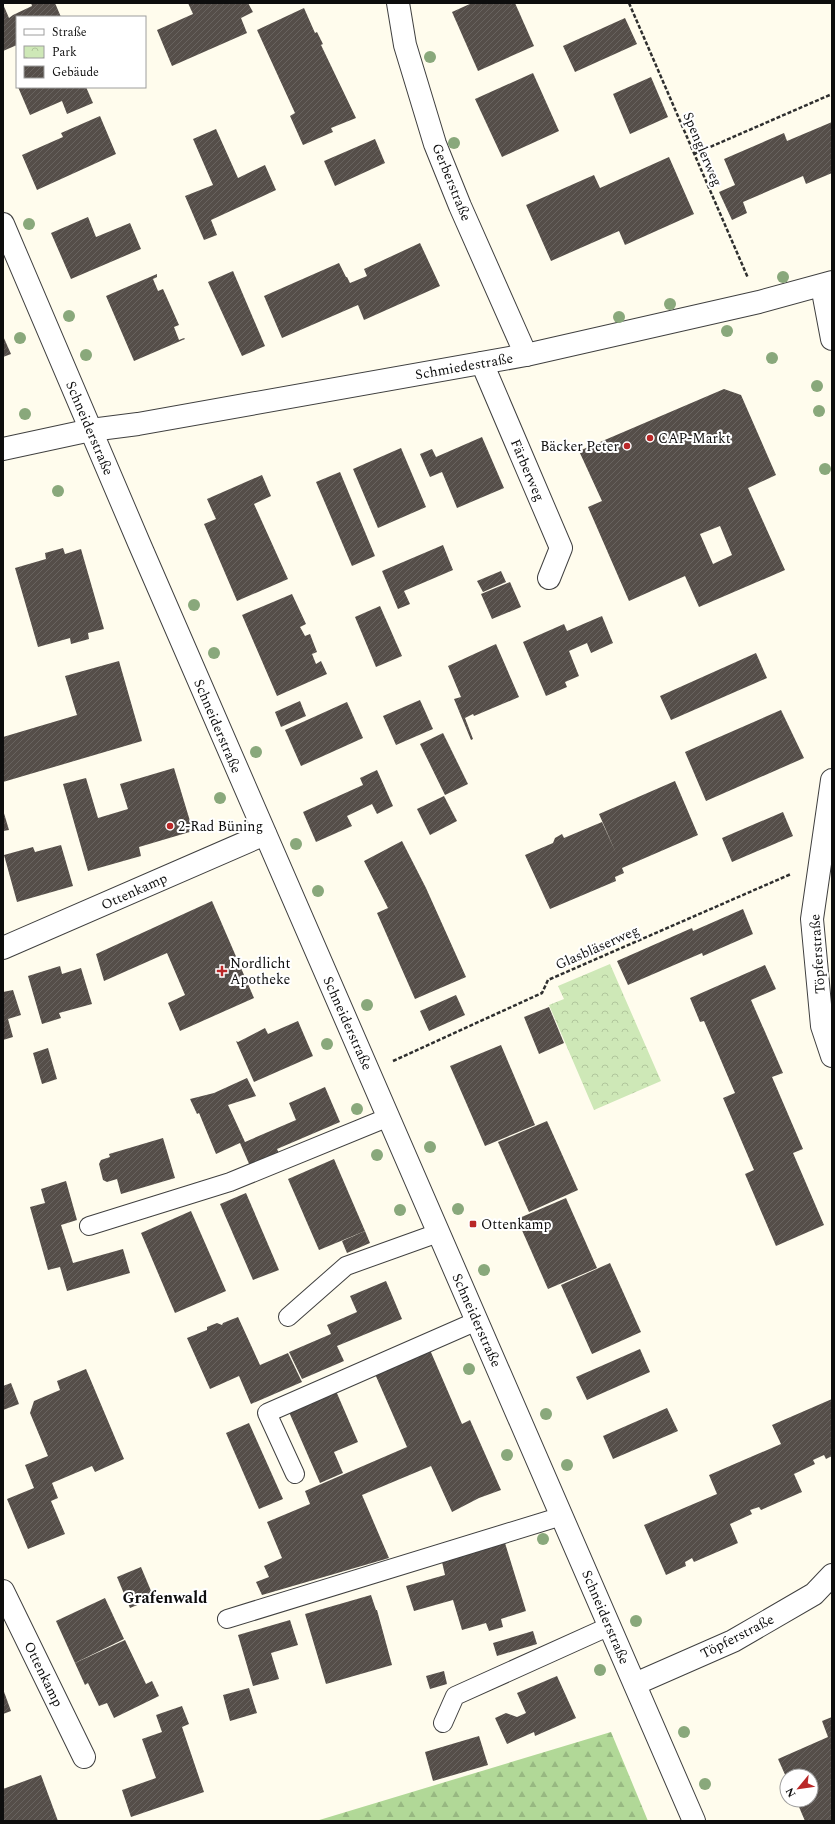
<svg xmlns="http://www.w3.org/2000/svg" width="835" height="1824" viewBox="0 0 835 1824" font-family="Spectral,serif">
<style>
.forest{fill:url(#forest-firs)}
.park{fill:url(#park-crowns)}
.building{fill:url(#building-hatch);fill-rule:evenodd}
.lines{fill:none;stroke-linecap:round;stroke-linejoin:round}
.service-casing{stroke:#404040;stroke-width:20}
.minor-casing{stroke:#404040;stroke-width:24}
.tertiary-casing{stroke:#404040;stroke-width:24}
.path{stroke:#2f2f2f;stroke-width:2.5;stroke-dasharray:4 2;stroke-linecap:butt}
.service{stroke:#fff;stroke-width:18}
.minor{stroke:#fff;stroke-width:22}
.tertiary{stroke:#fff;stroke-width:22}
.tree{fill:#89a87b}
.poi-dot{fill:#ba2828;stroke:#fff;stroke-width:1.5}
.labels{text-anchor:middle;stroke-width:4;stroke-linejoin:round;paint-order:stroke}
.street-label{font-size:14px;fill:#0d0d0d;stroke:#fff}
.poi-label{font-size:14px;fill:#0d0d0d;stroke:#fff;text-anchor:start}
.quarter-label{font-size:16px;font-weight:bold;fill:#0d0d0d;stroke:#fff}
</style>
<defs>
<pattern id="forest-firs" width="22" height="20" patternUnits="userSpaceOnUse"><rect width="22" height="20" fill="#b1d897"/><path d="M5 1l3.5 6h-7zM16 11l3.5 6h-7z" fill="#97b881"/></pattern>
<pattern id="park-crowns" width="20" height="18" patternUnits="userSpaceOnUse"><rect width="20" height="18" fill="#cee8b7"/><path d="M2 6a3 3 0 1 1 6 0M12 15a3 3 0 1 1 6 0" fill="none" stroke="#b0c69c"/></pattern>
<pattern id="building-hatch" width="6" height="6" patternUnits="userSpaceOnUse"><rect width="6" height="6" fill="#554e49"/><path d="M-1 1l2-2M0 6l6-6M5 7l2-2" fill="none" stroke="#68635f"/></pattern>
</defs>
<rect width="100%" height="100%" fill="#fffced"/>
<path class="forest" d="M611,1732L648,1821H316Z"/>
<path class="park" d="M610,964L661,1081L594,1110L549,1005L564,999L558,986Z"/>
<g class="building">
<path d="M31,3H55L61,17H17V45L3,51V4L9,18L13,15L32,6Z"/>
<path d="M188,3H248L253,12L241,18L247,33L172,66L157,30L193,14Z"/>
<path d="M472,3H515L534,46L478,71L452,12Z"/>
<path d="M304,8L315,33L317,32L323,44L321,45L356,118L331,128L333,132L303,145L290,116L295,113L257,30Z"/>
<path d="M625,18L637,44L575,72L563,46Z"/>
<path d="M533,73L559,131L502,157L475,99Z"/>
<path d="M651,77L668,117L630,134L613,94Z"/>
<path d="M18,87H86L93,103L67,114L62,101L30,115Z"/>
<path d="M100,116L116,154L37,190L22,155L63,137L61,133Z"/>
<path d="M832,122V173L806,184L803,176L743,202L747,213L732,220L719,192L735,185L724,159L784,133L787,141Z"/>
<path d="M216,129L238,178L265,165L276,190L211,220L217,235L204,240L185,196L213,185L193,139Z"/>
<path d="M375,139L385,163L335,186L324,161Z"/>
<path d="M669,157L694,214L625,245L619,231L551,261L526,205L594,175L600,188Z"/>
<path d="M88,217L96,237L130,223L141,249L71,279L51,233Z"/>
<path d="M420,243L440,286L364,320L358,305L282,338L264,296L339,263L346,277H347L350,283L367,276L364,269Z"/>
<path d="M233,271L265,346L242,356L208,282Z"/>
<path d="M157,274V277L153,279L158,291L163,289L179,325L174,327L179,340L184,338L185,339L134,361L106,296Z"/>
<path d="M3,336L11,354L3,357Z"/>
<path d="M724,389L741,395L776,475L748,488L785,570L699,607L685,576L629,601L588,507L602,501L579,451ZM720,526L732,555L713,564L700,534Z"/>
<path d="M482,437L504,488L457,508L442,472L430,477L420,454L432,449L436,457Z"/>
<path d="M401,448L426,507L378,528L353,469Z"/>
<path d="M340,472L375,556L352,566L316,482Z"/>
<path d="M262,475L271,496L254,504L288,579L237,601L204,524L216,519L207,499Z"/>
<path d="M443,545L453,570L404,591L410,604L398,609L382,571Z"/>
<path d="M63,548L65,554L81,549L104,629L88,633L89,639L71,644L70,638L38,647L15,568L46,559L45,553Z"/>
<path d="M501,571L506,582L483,592L477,581Z"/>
<path d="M510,582L521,607L492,619L481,594Z"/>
<path d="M292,594L306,624L300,627L305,636L310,634L317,652L312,654L316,664L321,661L327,674L277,696L242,615Z"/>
<path d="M380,606L402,656L376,667L355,617Z"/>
<path d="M602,616L613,643L591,653L587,643L569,651L579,676L565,682L567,687L546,696L523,642L564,624L567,631Z"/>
<path d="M496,644L519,697L474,716L473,714L465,718L473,739L471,740L454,699L461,697L448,666Z"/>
<path d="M756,653L767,678L671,720L660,696Z"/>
<path d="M119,661L142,741L3,782V737L77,715L65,676Z"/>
<path d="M420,700L433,729L396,745L383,716Z"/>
<path d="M300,701L306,716L281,727L275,712Z"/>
<path d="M347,702L363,738L301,766L285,730Z"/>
<path d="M781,710L804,758L706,801L685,752Z"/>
<path d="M443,733L468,784L445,795L420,744Z"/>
<path d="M174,768L193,831L139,847L141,856L88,871L63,784L86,778L98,818L128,809L120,784Z"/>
<path d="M377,770L393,806L377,814L372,804L347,816L352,826L316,842L303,812L363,785L360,778Z"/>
<path d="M675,781L698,835L622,868L624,873L615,877L616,881L550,909L525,855L553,843L555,838L562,834L564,838L602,822L616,853L599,814Z"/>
<path d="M444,796L457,821L430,835L417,809Z"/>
<path d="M3,810L9,830L3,831Z"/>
<path d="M783,812L793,836L732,862L722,838Z"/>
<path d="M402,841L426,888L466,977L415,999L377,913L388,908L364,861Z"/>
<path d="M61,845L73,886L17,902L4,855L33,847L35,852Z"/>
<path d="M212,901L254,998L180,1031L168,1003L185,995L167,953L104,981L96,954Z"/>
<path d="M743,909L753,934L703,956L702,953L628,985L617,961L692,928L693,931Z"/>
<path d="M765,965L776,989L751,1000L783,1073L772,1077L803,1149L793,1153L824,1225L776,1246L745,1174L754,1170L723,1098L735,1093L704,1021L700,1022L690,998Z"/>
<path d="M60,966L62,974L81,968L92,1004L59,1013L61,1018L42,1024L28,976Z"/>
<path d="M13,990L21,1015L8,1019L13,1037L3,1040V992Z"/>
<path d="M456,995L465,1015L429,1031L420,1011Z"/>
<path d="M549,1007L564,1043L539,1054L524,1017Z"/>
<path d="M298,1021L313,1056L254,1082L236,1041L238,1042L265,1028L268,1034Z"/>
<path d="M501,1045L535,1125L485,1146L450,1066Z"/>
<path d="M48,1048L57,1079L42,1084L33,1053Z"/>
<path d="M247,1078L256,1096L228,1105L245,1142L296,1120L289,1103L325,1087L340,1122L277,1149L279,1153L250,1166L240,1143L216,1154L199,1113L197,1114L190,1099L214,1093Z"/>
<path d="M547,1121L578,1190L529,1212L498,1142Z"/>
<path d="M163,1138L175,1178L121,1194L117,1179L107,1182L103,1180L99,1164L101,1160L110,1157L109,1154Z"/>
<path d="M334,1159L365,1231L319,1250L288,1179Z"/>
<path d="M66,1181L77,1220L61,1225L73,1263L123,1249L130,1273L67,1291L60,1267L48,1270L30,1207L45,1203L41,1189Z"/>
<path d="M246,1193L279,1270L253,1280L220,1204Z"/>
<path d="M566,1198L597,1268L548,1289L517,1219Z"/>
<path d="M191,1211L226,1291L175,1313L141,1233Z"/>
<path d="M365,1231L370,1243L347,1253L342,1241Z"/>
<path d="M610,1263L641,1332L592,1354L561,1285Z"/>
<path d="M386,1281L402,1319L337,1346L344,1361L302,1379L289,1352L331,1334L327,1325L357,1312L350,1296Z"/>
<path d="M238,1317L260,1365L288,1353L302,1382L251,1404L239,1376L210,1389L187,1338L207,1330V1327L217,1323L222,1325L223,1323Z"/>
<path d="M640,1349L650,1372L587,1400L576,1377Z"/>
<path d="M430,1350L462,1424L470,1420L501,1490L479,1498L452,1512L431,1466L362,1495L389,1558L262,1595L256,1582L269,1577L264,1566L282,1558L267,1522L310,1504L305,1491L407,1447L375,1374Z"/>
<path d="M86,1369L124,1459L95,1472L92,1466L52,1483L58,1498L51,1501L65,1534L28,1549L7,1499L34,1488L25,1465L48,1456L30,1413L34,1401L60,1390L57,1381Z"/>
<path d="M11,1383L19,1404L3,1410V1386Z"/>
<path d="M336,1391L358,1442L334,1452L343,1473L320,1483L289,1412Z"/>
<path d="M832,1399V1456L826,1459L824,1455L813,1460L815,1464L794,1474L802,1492L761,1510L759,1507L750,1510L752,1514L730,1524L738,1543L694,1562L692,1558L685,1562L686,1566L666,1575L644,1525L717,1494L709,1475L781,1444L772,1425Z"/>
<path d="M667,1408L678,1431L613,1459L603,1436Z"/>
<path d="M249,1423L283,1499L259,1509L226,1433Z"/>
<path d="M505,1543L526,1611L501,1619L503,1627L489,1631L486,1623L462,1630L453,1600L414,1611L406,1586L445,1575L442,1562Z"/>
<path d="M141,1567L154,1598L130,1608L117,1577Z"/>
<path d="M371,1595L376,1610H377L392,1665L326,1684L305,1614Z"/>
<path d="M105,1598L124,1639L75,1663L56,1621Z"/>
<path d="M290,1620L298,1645L271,1653L279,1679L253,1686L238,1635Z"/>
<path d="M533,1631L537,1644L497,1656L493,1643Z"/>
<path d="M125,1640L146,1684L152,1681L159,1696L114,1718L107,1703L99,1706L88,1683L85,1685L75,1663Z"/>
<path d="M444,1671L447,1684L430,1689L426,1676Z"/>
<path d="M557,1676L576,1718L535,1736L534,1732L507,1744L495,1718L506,1713L517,1717L526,1713L517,1693Z"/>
<path d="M249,1688L257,1713L230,1721L223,1695Z"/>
<path d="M3,1689L11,1711L3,1714Z"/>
<path d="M182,1706L189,1724L182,1727L204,1792L131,1817L122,1790L156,1778L142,1739L162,1732L156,1715Z"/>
<path d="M832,1717V1821H805L796,1800H811V1776H787V1779L778,1759L828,1737L822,1721Z"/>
<path d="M479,1736L488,1765L433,1781L425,1752Z"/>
<path d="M41,1775L58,1821H3V1789Z"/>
</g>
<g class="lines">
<g class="service-casing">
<g id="service">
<path d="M89,1226L230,1182L389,1117"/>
<path d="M288,1317L346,1266L438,1233"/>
<path d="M295,1474L267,1413L477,1321"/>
<path d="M227,1619L562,1516"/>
<path d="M443,1723L455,1696L610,1626"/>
</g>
</g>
<g class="minor-casing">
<g id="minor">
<path d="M398,3L405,45L435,144L460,206L526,355"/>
<path d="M822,286L832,339"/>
<path d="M482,363L561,548L549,578"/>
<path d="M3,449L91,430L138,424L526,355L759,302L832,282"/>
<path d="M832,780L812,919L822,1026L832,1056"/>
<path d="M3,948L265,834"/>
<path d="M3,1591L84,1757"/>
<path d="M635,1684L733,1641L814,1594L832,1575"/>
</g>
</g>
<g class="tertiary-casing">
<path id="tertiary" d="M3,224L139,543L694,1821"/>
</g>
<g class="path">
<path d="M629,3L748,278"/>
<path d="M694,154L832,94"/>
<path d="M393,1061L542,993L548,980L791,874"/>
</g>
<use href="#service" class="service"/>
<use href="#minor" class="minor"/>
<use href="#tertiary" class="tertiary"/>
</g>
<g class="tree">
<circle cx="430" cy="57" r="6"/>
<circle cx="454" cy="143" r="6"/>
<circle cx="29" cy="224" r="6"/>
<circle cx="783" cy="277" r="6"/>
<circle cx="670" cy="304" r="6"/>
<circle cx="69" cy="316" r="6"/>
<circle cx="619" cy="317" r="6"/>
<circle cx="727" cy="331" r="6"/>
<circle cx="20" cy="338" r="6"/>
<circle cx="86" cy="355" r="6"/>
<circle cx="772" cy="358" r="6"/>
<circle cx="817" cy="386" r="6"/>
<circle cx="819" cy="411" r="6"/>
<circle cx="25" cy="414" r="6"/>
<circle cx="825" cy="469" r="6"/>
<circle cx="58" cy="491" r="6"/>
<circle cx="194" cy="605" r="6"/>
<circle cx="214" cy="653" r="6"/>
<circle cx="256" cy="752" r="6"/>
<circle cx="220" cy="798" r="6"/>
<circle cx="296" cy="844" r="6"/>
<circle cx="318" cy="891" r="6"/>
<circle cx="367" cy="1005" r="6"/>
<circle cx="327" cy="1044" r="6"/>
<circle cx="357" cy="1109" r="6"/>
<circle cx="430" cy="1147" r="6"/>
<circle cx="377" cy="1155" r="6"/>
<circle cx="458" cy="1209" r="6"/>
<circle cx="400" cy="1210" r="6"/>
<circle cx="484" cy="1270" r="6"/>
<circle cx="469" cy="1369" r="6"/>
<circle cx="546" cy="1414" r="6"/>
<circle cx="507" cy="1455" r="6"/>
<circle cx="567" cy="1465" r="6"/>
<circle cx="543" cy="1539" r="6"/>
<circle cx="636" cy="1621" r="6"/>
<circle cx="600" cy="1670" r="6"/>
<circle cx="684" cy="1732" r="6"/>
<circle cx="705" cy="1784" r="6"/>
</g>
<g class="poi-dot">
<circle cx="650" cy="438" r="4"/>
<circle cx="627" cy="446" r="4"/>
<circle cx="170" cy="826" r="4"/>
<path d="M220 965h4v4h4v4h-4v4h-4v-4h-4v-4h4z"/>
<rect x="469" y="1220" width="8" height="8" rx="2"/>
</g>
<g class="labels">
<g class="street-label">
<text transform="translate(703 149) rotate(67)" y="5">Spenglerweg</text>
<text transform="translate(452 182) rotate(68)" y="5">Gerberstraße</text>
<text transform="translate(464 366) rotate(-10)" y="5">Schmiedestraße</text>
<text transform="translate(90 428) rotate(67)" y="5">Schneiderstraße</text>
<text transform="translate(528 470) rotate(67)" y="5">Färberweg</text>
<text transform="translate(218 726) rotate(67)" y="5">Schneiderstraße</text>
<text transform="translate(134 891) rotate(-24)" y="5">Ottenkamp</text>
<text transform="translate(597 947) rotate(-24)" y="5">Glasbläserweg</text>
<text transform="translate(817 954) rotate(-94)" y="5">Töpferstraße</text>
<text transform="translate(348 1023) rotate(66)" y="5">Schneiderstraße</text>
<text transform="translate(477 1320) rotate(66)" y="5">Schneiderstraße</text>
<text transform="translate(606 1617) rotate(67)" y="5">Schneiderstraße</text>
<text transform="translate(737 1636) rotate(-27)" y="5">Töpferstraße</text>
<text transform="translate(44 1674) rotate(64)" y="5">Ottenkamp</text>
</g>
<g class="poi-label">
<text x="658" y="443">CAP-Markt</text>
<text x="619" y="451" text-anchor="end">Bäcker Peter</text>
<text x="178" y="831">2-Rad Büning</text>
<text x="230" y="968">Nordlicht<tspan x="230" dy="16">Apotheke</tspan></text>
<text x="481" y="1229">Ottenkamp</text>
</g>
<g class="quarter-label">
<text x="165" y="1603">Grafenwald</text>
</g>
</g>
<rect width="835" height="1824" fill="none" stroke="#0d0d0d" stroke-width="8"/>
<rect x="16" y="16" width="130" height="72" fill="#ffffff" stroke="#9e9e9e"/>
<rect x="24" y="29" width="20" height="6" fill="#ffffff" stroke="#9e9e9e"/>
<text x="52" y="36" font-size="12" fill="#0d0d0d">Straße</text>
<rect x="24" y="46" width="20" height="12" fill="url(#park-crowns)" stroke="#9e9e9e"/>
<text x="52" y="56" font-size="12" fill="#0d0d0d">Park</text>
<rect x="24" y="66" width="20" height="12" fill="url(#building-hatch)" stroke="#9e9e9e"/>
<text x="52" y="76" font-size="12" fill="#0d0d0d">Gebäude</text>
<g transform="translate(799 1788) rotate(241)"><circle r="19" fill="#ffffff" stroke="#9e9e9e"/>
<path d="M0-3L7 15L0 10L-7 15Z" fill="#ba2828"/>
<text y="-6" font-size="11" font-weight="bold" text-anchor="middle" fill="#0d0d0d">N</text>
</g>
</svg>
